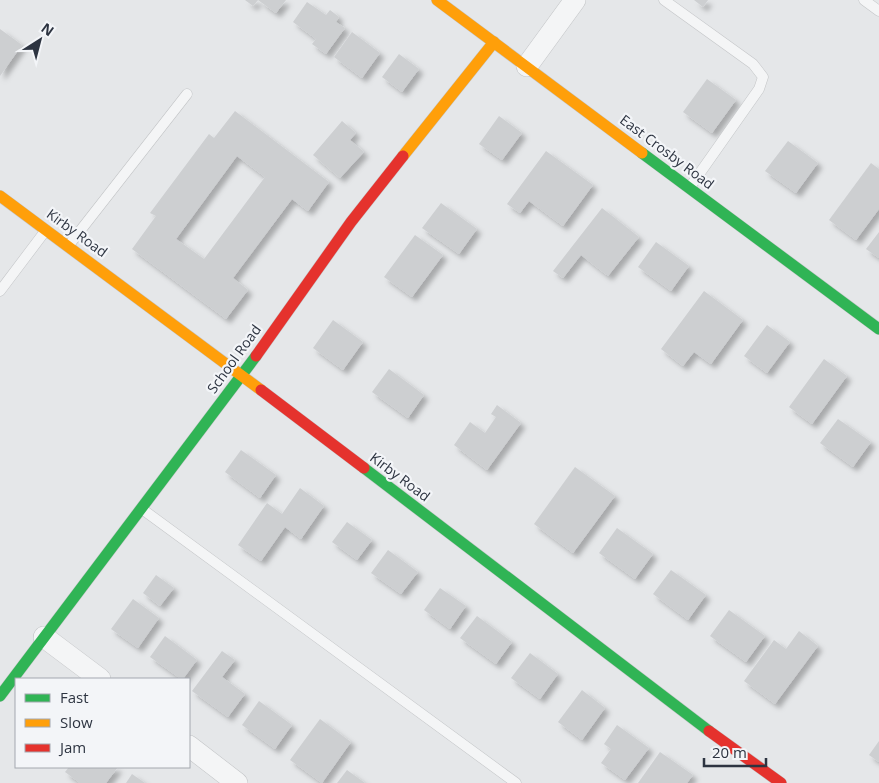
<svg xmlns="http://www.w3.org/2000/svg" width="879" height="783" viewBox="0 0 879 783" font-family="'Open Sans',sans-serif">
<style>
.building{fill:#cdcfd1;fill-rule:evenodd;filter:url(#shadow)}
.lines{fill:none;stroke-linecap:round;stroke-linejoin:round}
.lane-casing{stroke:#c3c5c7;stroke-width:11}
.street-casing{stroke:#c3c5c7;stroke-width:22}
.fast-casing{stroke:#c3c5c7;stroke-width:12}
.slow-casing{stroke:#c3c5c7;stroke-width:12}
.jam-casing{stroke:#c3c5c7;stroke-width:12}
.lane{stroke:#f4f5f6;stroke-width:10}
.street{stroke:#f4f5f6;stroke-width:21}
.fast{stroke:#30b455;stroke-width:11}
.slow{stroke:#ff9f0a;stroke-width:11}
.jam{stroke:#e5322d;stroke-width:11}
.labels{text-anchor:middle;stroke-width:4.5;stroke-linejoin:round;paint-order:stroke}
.street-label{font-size:14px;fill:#2d3441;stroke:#f3f5f8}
</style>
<defs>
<filter id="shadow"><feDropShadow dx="4.5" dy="4.5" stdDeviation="2.5" flood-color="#0004"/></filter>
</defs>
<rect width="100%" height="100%" fill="#e5e7e9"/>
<g class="building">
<path d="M245,0H258L253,6Z"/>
<path d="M258,0H286L276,13Z"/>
<path d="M694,0H708L703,7Z"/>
<path d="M307,2L326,15L330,10L339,17L336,22L345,28L326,54L312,44L316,39L293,22Z"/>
<path d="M0,29L22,45L0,76Z"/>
<path d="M352,32L380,53L362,78L334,57Z"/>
<path d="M399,54L419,69L402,92L382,77Z"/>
<path d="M707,79L736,100L712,133L683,112Z"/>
<path d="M235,111L329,182L308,211L292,199L233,278L248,290L226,319L132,249L156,216L150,213L209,134L214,138ZM237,156L265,177L204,259L176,239Z"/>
<path d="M499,116L522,133L502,160L479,144Z"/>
<path d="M342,121L356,133L350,140L364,152L340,178L313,155Z"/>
<path d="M788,141L818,163L796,193L765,171Z"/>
<path d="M546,151L593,185L563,226L529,201L520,213L507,204Z"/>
<path d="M871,163L879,169V209L856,240L829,220Z"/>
<path d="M441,203L477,229L459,254L422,228Z"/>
<path d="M602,208L639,237L608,276L581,255L563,278L553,271Z"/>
<path d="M879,232V258L866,249Z"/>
<path d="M415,235L443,255L412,297L384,277Z"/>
<path d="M656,242L689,266L671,291L638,267Z"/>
<path d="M704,291L743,320L711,364L694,352L683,366L661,349Z"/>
<path d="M333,320L363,342L343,370L313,348Z"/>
<path d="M767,325L790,342L767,373L744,356Z"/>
<path d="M824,359L847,376L812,424L789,407Z"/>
<path d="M389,369L424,395L408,418L372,392Z"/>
<path d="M497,405L521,423L487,470L454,445L470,422L485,433L496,417L491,414Z"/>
<path d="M838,419L871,442L853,467L820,443Z"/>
<path d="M241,450L276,475L260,498L225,472Z"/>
<path d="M575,467L615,496L573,553L534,524Z"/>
<path d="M300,488L324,506L301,539L285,527L261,561L238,545L267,503L282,514Z"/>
<path d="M347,522L372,540L357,560L332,542Z"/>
<path d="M617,528L653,554L635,579L599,553Z"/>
<path d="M388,550L418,572L401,594L371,573Z"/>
<path d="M671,570L706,595L688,620L653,594Z"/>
<path d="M156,575L174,588L160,606L143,593Z"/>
<path d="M440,588L466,606L450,629L424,610Z"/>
<path d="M133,599L159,618L138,648L111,629Z"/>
<path d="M729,610L765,636L746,662L710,636Z"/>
<path d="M477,616L512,642L496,664L460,638Z"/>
<path d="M799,631L818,646L775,704L744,681L774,640L786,649Z"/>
<path d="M165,636L197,660L183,679H181L150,657Z"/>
<path d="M222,651L235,660L222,677L245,694L228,717L192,691Z"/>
<path d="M530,653L558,674L540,699L511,678Z"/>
<path d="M582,690L605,708L582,740L558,722Z"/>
<path d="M259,701L292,725L275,749L242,725Z"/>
<path d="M320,719L351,742L322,783L290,760Z"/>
<path d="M617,725L649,748L625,780L601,763L611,749L604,744Z"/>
<path d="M879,741V762L869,755Z"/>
<path d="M660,752L693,775L687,783H638Z"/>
<path d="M69,767H118L106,783H80L65,772Z"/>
<path d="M347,770L365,783H337Z"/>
<path d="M132,774L145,783H126Z"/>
</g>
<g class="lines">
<g class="lane-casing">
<g id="lane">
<path d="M664,0L753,64L763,77L759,89L690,187"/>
<path d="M864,0L879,11"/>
<path d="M69,245L187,94"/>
<path d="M0,291L46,230"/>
<path d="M142,509L516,783"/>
</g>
</g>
<g class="street-casing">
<g id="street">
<path d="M527,66L575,0"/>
<path d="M44,637L100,679"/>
<path d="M189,746L237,783"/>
</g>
</g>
<g class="fast-casing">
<g id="fast">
<path d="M642,153L879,329"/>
<path d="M364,468L709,731"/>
<path d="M0,696L256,356"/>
</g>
</g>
<g class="slow-casing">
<g id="slow">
<path d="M437,0L642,153"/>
<path d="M403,156L494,42"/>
<path d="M0,196L261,390"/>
</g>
</g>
<g class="jam-casing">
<g id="jam">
<path d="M256,356L351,222L403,156"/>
<path d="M261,390L364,468"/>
<path d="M709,731L781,783"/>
</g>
</g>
<use href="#lane" class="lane"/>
<use href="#street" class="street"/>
<use href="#fast" class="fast"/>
<use href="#slow" class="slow"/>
<use href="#jam" class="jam"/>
</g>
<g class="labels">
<g class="street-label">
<text transform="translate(667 152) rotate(37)" y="5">East Crosby Road</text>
<text transform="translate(77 233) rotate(36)" y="5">Kirby Road</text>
<text transform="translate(234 359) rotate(-54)" y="5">School Road</text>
<text transform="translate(400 477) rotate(37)" y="5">Kirby Road</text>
</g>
</g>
<rect x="15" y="678" width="175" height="90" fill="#f3f5f8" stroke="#a4a8af"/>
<rect x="25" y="694" width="25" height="8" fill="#30b455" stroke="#a4a8af"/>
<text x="60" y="703" font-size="15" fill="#2d3441">Fast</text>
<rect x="25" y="719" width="25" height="8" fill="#ff9f0a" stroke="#a4a8af"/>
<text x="60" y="728" font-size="15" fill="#2d3441">Slow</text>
<rect x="25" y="744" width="25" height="8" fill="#e5322d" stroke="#a4a8af"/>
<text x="60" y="753" font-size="15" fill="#2d3441">Jam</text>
<g transform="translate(40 40) rotate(36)" stroke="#f3f5f8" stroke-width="4" paint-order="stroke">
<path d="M0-4L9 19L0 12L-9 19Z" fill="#2d3441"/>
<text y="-8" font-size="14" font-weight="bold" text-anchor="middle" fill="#2d3441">N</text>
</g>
<path d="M704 758v8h62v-8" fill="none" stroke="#2d3441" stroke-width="2.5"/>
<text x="712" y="758" font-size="15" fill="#2d3441" stroke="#f3f5f8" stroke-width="4" paint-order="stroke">20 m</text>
</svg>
